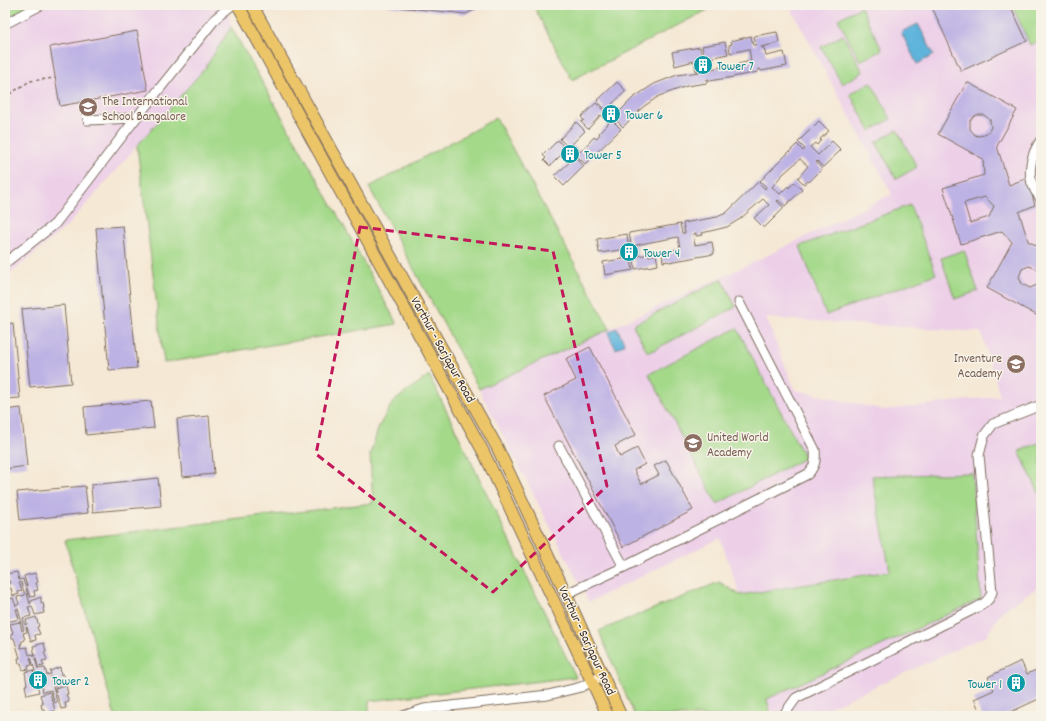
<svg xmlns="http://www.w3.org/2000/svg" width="1046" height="721" viewBox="0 0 1046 721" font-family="Dekko,sans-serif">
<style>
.built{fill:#edd0e8;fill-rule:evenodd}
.green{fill:#a4d98a;stroke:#708254}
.water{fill:#5eb4db;stroke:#4c6f7c}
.building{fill:#bdb2e4;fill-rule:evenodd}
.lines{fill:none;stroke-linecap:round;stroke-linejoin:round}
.minor-casing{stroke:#7c6c5e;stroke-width:11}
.major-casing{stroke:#7c6c5e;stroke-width:13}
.path{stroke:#7c6c5e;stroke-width:1.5;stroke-dasharray:3 3;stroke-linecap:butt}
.minor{stroke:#fff;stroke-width:9}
.major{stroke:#edc569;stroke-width:11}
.marked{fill:none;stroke:#c2185b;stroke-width:3;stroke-dasharray:8 5;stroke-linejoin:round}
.labels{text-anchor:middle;stroke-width:3;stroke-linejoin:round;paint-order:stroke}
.culture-label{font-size:13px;fill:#0d838f;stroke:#f7f3e8;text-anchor:start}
.education-label{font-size:13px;fill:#785e54;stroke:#f7f3e8;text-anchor:start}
.street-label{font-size:13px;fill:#3b2a1e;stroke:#f7f3e8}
</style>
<rect width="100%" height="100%" fill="#f7f3e8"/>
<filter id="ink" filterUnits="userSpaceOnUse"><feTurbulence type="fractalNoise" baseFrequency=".025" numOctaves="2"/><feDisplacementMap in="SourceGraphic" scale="8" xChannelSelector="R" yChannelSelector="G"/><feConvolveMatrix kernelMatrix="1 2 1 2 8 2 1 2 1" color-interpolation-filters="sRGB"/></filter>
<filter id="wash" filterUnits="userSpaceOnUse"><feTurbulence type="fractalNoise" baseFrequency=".012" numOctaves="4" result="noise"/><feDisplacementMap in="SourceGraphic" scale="16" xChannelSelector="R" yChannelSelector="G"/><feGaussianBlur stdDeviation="0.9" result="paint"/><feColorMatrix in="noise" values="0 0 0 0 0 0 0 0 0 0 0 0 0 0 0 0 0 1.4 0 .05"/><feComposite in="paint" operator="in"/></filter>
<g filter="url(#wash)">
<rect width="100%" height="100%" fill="#f5e8d4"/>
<g class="built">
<path d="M5,5H227L231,27L205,68L67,226L5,278Z"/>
<path d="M789,5H1041V442L1019,452L1041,497V585L1002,611L986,636L810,716H771L767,699L981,599L872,476L890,571L740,595L720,538L589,602L479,389L754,262L892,194ZM766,318L981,332L1000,396L885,410L795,390Z"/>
</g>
<g class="green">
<path d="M5,5H32L5,20Z"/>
<path d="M533,5H717L572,80Z"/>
<path d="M1012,5H1041V40L1030,45Z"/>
<path d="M861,7L882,50L860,61L838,19Z"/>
<path d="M231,27L350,237L397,324L164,363L137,146L205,68Z"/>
<path d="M843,35L863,72L842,84L821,47Z"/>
<path d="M871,82L891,119L870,131L850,94Z"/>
<path d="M496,118L610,329L479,389L369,187Z"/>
<path d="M897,130L917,167L896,179L876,142Z"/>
<path d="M910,205L936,274L826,315L800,246Z"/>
<path d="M964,250L978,291L955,299L941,258Z"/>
<path d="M722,279L736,307L648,353L633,325Z"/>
<path d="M737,328L805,458L717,504L649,374Z"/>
<path d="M429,375L576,677L369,701V716H115L65,540L373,503L370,455L379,426L393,402Z"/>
<path d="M1041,442V497L1019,451Z"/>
<path d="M972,473L981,599L767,699L771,716H635L599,631L719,582L740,595L890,571L872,476Z"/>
</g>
<g class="water">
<path d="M918,24L934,55L917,64L901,32Z"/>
<path d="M617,328L625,344L616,349L608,333Z"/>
</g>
<g id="blocks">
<g class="building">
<path d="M388,5H484L466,14L388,6Z"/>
<path d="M931,5H1010L1027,41L961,71Z"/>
<path d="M137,31L148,90L60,106L50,47Z"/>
<path d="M777,32L779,43L761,47L762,48H764L766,56L784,52L787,66L761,71L760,69H758V72L728,78L709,81V79L706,80L707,83L687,86L659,96L643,107L623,127L616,120L614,122L621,129L585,164L579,158L577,159L584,166L564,186L554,176L571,161L570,160L568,162L561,155L550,166L544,160L546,158L543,155L558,140L564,147L566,145L560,139L576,122L585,131L572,144L580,152L594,137L596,139L600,134L599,133L609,123L601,115L588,129L581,122L584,120L581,117L596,103L602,109L604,108L597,101L617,82L626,91L612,104L619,112L633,98L654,84L677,75L699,72V70L696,71L694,61L675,66L672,52L700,47L702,56H704L702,46L725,42L728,54L709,58L711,69L731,65V67L738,66V64L751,61L749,49L730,53L729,45L732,44L731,41L751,36L753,45H756L754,36Z"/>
<path d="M967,82L1017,110L997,146L1009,185L1027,178L1035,205L1019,212L1028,241L1041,248V275L1037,269L1029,266L1022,269L1019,277L1022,284L1030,288L1037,285L1041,278V311L1038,316L987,288L1012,242L1002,231L961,244L943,188L984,175L983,159L938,134ZM976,115H984L990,120L991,127L989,131L984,135L978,136L975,135L970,129V120ZM985,197L994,206L989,217L970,223L964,203Z"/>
<path d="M819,121L829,131L820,139L821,140L817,145L815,143L810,147L818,155L832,141L841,150L823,167L817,161L816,162L822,169L809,182L808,181L804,184L798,178L808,166L800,159L782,175L772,187L780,194L788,186L789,188L794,182L802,190L785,206L778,200L777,201L784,208L764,228L754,218L769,205L763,199L740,219L727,227L702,233L703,235L696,236V233L693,234L695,245L712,242L714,254L669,262L668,261L663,262L662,253L680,248L678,237L651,242L636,245L638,256L649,254V256L656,254L658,265L635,269L634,260H631L633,270L605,275L603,262L623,259L621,250L599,253L597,239L627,234L628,243H631L629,233L680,224L682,233H685L683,223L717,217L726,213L758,182L765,189L766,187L760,181L797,144L803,151L805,149L798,142Z"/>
<path d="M123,226L137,368L109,370L96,228Z"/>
<path d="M64,305L71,383L30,387L22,309Z"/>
<path d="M13,323L20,398L5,399V324Z"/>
<path d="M590,347L636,435L615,446L620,457L637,448L645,464L634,470L641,484L659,475L654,466L666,460L693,510L623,547L544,396L576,380L566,359Z"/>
<path d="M151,401L154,428L86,435L84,407Z"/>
<path d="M21,408L27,466L5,469V410Z"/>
<path d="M209,416L214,474L182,477L177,419Z"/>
<path d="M158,478L161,506L93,512L91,485Z"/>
<path d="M85,486L88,513L20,520L17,492Z"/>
<path d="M17,572L19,580L23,579L25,586H27L24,576L35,573L38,582L36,583L38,590L34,591L35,596L30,597L27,588L26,589L30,604L31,603V601L41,597V604L43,603L44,608H43L44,613L35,615L32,606L28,607L31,616L23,618L25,625L27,624L26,620L36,617L39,626L37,627L40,634L35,635L36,640L31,641L27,627H26L27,632L23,633L25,640L21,642L22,644H20L21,648L27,647L29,655L33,654L34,656H35L33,646L44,643L46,652H44L47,660L42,661L44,666L38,667L36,658H35L38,669L45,668L47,675L51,674L50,671L60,667L61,675L63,674L64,679H62L63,683L54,686L52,677H50L55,693H56L55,688L66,685L68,694H66L69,702L65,703L66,708L61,709L57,695H55L57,702L53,703L55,711L51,712L52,715L50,716H46L44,709H42L41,704H43L40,695L50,692L52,701H54L51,690L43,692L41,684L39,685L38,681L36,682L39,692L27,695L25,685H27L25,672L33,670L36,679L37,678L31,657L30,658L32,665L28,666L29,669L23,670L21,663L19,664L18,658H20L14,638H12L11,634L13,633L10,624L20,622L22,631L24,630L18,609H16L19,619L7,622L5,614L7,612L5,600L13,598L16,606L19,604L17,597L25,595L21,582L19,583L22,591L18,592L19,594L13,596L11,588L9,589L8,583H10L6,574Z"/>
<path d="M1021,661L1027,674L1041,668V698L1002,716H982L974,699L994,690L988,677Z"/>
</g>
</g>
</g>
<g filter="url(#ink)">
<use href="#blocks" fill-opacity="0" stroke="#7c6c5e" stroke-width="1"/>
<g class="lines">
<g class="minor-casing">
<g id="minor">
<path d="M5,24L41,5"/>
<path d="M87,113L88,120L136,118"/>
<path d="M1041,140C1032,153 1026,173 1034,188C1035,192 1039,195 1041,199"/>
<path d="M5,263L55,224L133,122L216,18L232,5"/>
<path d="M559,446L624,567"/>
<path d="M566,594L624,567L808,474C815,466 816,461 815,450L739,302"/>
<path d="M403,716L424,709L548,695L581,687L602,676"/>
<path d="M783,716L796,698L970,611C979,606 989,603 992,592L979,455L984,436L993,424L1041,405"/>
</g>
</g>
<g class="major-casing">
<g id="major">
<path d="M238,5L484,453L608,716"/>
<path d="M252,5L416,302L497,447L566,594L621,716"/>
</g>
</g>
<path class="path" d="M5,97L30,81L55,78"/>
<use href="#minor" class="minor"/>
<use href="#major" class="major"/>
</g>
</g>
<path class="marked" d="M360,227L553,251L607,486L493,592L316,454Z"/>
<defs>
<g id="building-disc" transform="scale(1)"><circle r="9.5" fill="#0f9aa8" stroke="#f7f3e8"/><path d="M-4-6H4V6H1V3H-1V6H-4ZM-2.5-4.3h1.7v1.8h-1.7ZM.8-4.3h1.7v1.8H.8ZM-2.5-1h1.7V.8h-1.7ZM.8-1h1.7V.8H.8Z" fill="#fff"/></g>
<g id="school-disc" transform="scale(1)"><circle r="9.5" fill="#8d6e63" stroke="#f7f3e8"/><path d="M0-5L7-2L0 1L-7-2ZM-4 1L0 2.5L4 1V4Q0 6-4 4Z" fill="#fff"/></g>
</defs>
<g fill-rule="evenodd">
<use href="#building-disc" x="703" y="65"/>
<use href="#school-disc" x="88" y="107"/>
<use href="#building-disc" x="611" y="114"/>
<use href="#building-disc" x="570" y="154"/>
<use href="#building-disc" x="629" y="252"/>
<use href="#school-disc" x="1016" y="364"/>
<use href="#school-disc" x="693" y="443"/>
<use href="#building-disc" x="38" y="680"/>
<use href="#building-disc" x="1016" y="683"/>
</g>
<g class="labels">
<g class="culture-label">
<text x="717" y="70">Tower 7</text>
<text x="625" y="119">Tower 6</text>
<text x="584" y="159">Tower 5</text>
<text x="643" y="257">Tower 4</text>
<text x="52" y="685">Tower 2</text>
<text x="1002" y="688" text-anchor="end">Tower 1</text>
</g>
<g class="education-label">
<text x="102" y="105">The International<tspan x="102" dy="15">School Bangalore</tspan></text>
<text x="1002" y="362" text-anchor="end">Inventure<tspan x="1002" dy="15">Academy</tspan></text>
<text x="707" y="441">United World<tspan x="707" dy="15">Academy</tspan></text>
</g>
<g class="street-label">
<text transform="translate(444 349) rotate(61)" y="5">Varthur - Sarjapur Road</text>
<text transform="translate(588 640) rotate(65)" y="5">Varthur - Sarjapur Road</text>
</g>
</g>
<rect width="1046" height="721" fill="none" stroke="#f7f3e8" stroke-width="20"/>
</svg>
